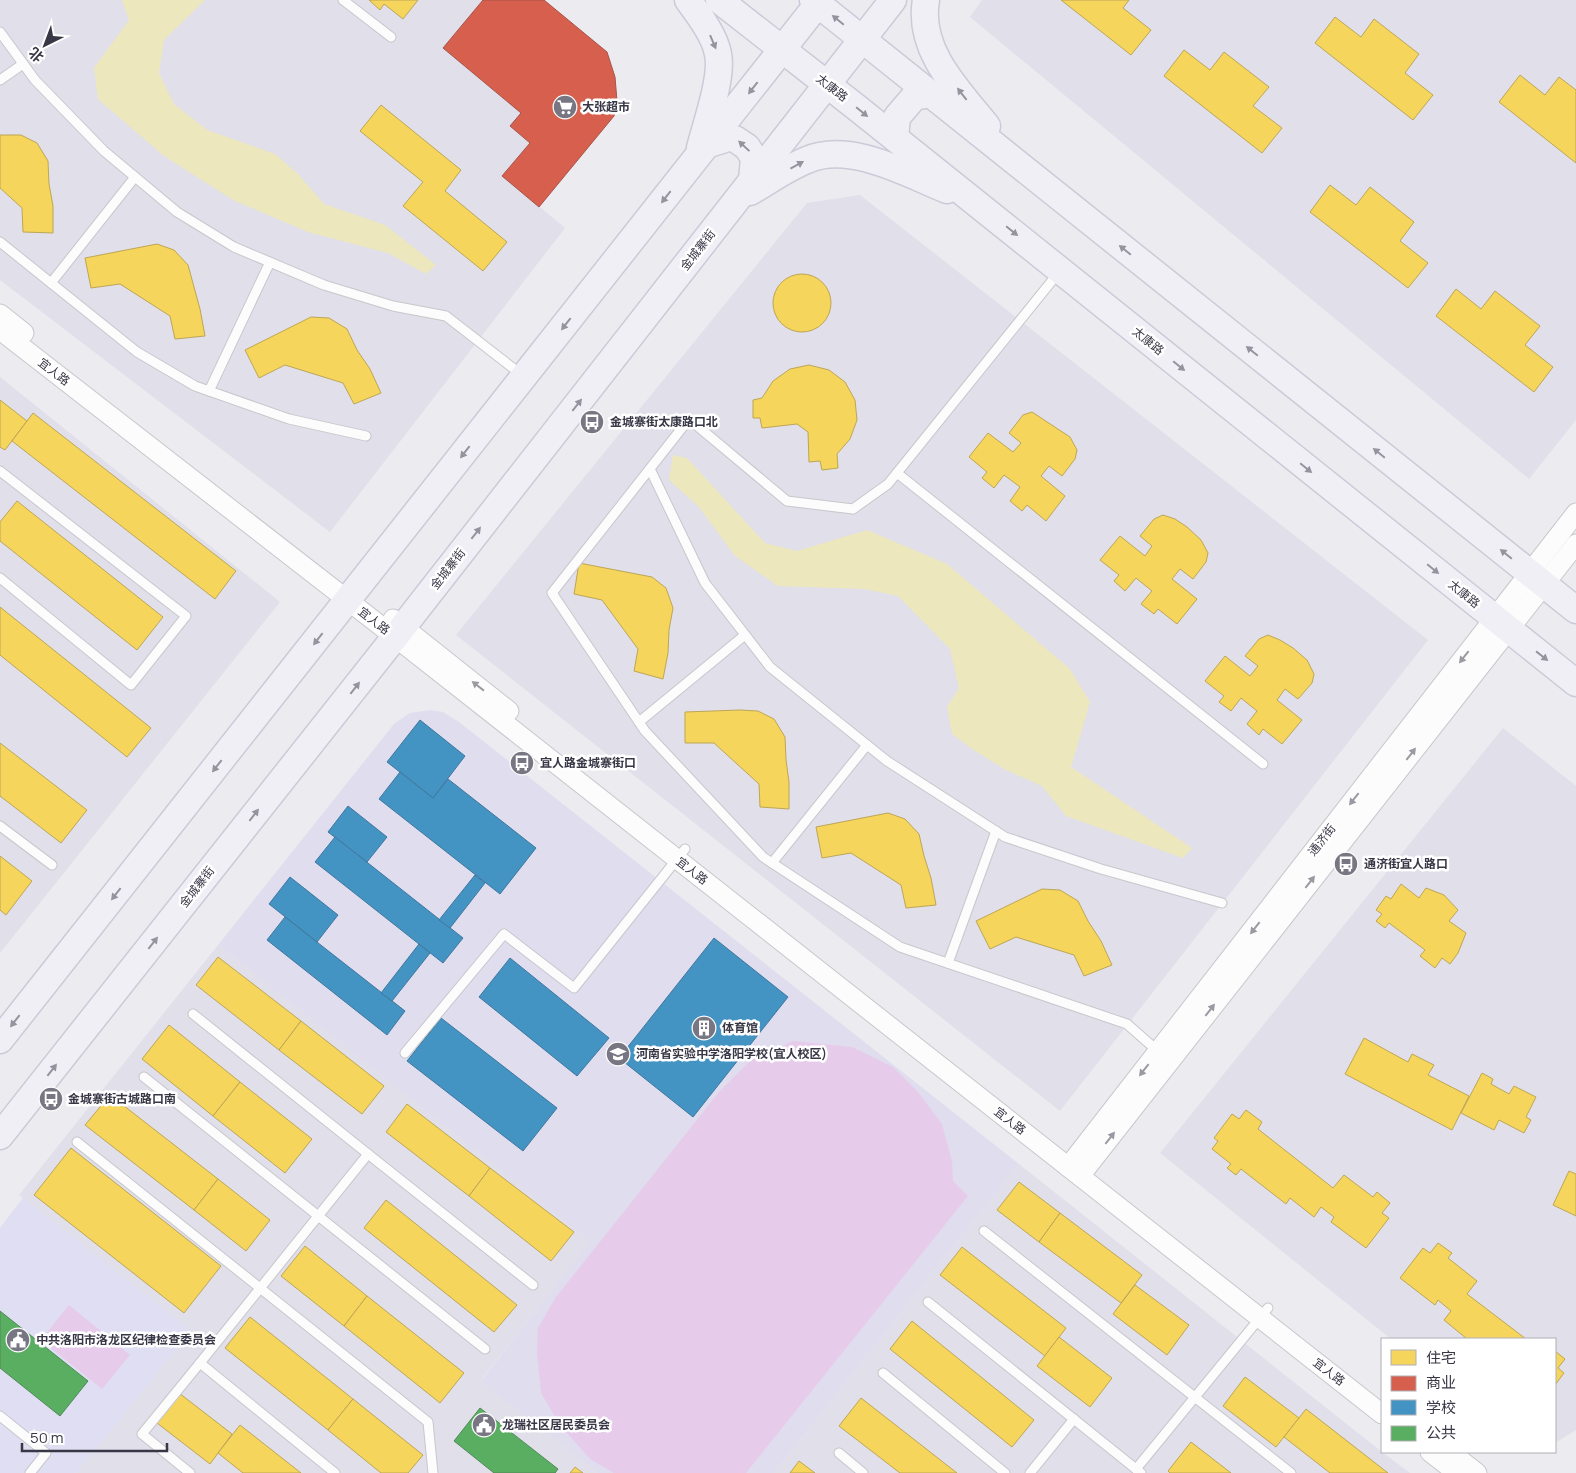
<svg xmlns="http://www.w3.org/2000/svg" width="1576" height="1473" viewBox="0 0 1576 1473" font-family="Manrope,'Noto Sans SC',sans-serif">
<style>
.residential{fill:#e0dfea}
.commercial{fill:#dfdef2}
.education{fill:#e0ddee}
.green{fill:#e6ccea}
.water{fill:#ece7bc}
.homes{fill:#f6d55c;stroke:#bda655}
.shops{fill:#d6604d;stroke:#a7544b}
.schools{fill:#4393c3;stroke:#40779e}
.public{fill:#5aae61;stroke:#508a59}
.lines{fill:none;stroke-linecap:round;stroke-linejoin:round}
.service-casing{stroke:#c7c7cc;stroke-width:11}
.minor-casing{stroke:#c7c7cc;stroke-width:21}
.secondary-casing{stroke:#cdcad8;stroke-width:29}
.service{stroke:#fcfcfd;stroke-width:9}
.minor{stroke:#fcfcfd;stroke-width:19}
.secondary{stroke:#f1eff6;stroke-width:26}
.oneway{fill:#94939e}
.oneway2{fill:#9a9aa2}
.labels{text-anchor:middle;stroke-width:5;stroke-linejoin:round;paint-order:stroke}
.street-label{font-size:12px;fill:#383746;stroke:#fff}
.poi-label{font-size:12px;font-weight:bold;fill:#383746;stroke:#fff;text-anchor:start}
</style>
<rect width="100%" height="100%" fill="#ebebf0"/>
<g class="residential">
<path d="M0,0H483L444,48L521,113L530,143L503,176L565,228L330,532L0,280Z"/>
<path d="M982,0H1576V420L1529,479L970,17Z"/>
<path d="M860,195L1428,640L1060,1111L456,635L807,203Z"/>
<path d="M0,377L280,602L0,953Z"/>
<path d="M1503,728L1576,786V1430L1555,1443V1339H1391L1160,1153Z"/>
<path d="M218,945L591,1241L481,1380L597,1473H76L191,1331L19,1195Z"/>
<path d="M1019,1164L1382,1452L1410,1473H774Z"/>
</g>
<path class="commercial" d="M23,1198L191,1331L76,1473H0V1228Z"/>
<path class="education" d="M430,710L443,712L459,722L1019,1164L774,1473H597L481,1381L590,1241L218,945L394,724L410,713Z"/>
<g class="green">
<path d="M793,1041L852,1047L893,1067L918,1092L942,1124L952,1161L953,1181L968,1196L746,1473H614L590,1459L560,1425L541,1393L537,1354L538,1328L556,1297L719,1092L751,1060Z"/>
<path d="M69,1305L130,1355L102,1389L41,1340Z"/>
</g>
<g class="water">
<path d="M122,0H205L164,40L159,73L174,104L207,130L275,154L298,174L324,204L385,225L436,265L426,274L388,253L308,232L233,200L164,156L98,99L94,68L129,20Z"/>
<path d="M673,455L687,458L765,543L797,551L867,530L947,564L1070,669L1090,702L1071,767L1192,848L1183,858L1066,816L1042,786L1006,770L975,751L952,734L947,707L959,688L950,649L898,596L865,589L778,586L735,556L699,507L669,480Z"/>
</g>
<g class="homes">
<path d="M369,0H418L403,19L384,4L380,10Z"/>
<path d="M1061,0H1129L1123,8L1151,30L1131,55Z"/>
<path d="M1335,17L1361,37L1374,19L1419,54L1405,73L1433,95L1413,120L1315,43Z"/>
<path d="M1184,50L1210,70L1224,52L1269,87L1253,106L1282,128L1262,153L1164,76Z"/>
<path d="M1520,75L1545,95L1559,77L1576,90V163L1499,102Z"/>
<path d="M381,105L461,170L445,191L507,242L483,271L403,206L423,182L360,131Z"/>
<path d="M0,135H21L37,143L48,161L49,184L53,206V233L23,232L22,208L0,188Z"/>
<path d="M1330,185L1356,205L1370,187L1414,222L1400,241L1428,263L1408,288L1310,212Z"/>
<path d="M157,244L174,250L188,265L200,309L205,336L175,339L170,316L120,284L91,288L85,258Z"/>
<circle cx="802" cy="303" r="29"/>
<path d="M1456,289L1481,309L1495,291L1540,326L1525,345L1553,367L1534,392L1436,316Z"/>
<path d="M311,317L329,318L347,329L357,350L370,369L381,393L354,404L343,383L285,365L259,378L245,350Z"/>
<path d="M809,365L829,370L845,382L855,400L857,420L850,439L837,454L838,468L822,470L820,461L809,462L808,432L797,424L762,428L760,418H753V400L762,398L773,381L790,369Z"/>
<path d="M0,400L27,421L5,450L0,447Z"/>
<path d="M1032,412L1070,437L1077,450L1075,459L1062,476L1049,466L1041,476L1065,496L1046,521L1027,505L1022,511L1010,501L1020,487L1004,475L994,488L982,478L987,472L969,457L988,433L1013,452L1021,443L1009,433L1023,415Z"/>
<path d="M33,413L236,571L215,599L12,441Z"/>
<path d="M17,501L163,617L137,650L0,541V522Z"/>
<path d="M1163,515L1175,519L1187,527L1201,540L1208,553L1206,562L1193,579L1180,569L1172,579L1197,599L1177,624L1158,609L1154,614L1141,604L1152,591L1136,578L1125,591L1114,581L1119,575L1100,560L1120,536L1145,556L1152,546L1140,536L1154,519Z"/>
<path d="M579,563L652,577L666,588L673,608L669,630L668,653L663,679L634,671L638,649L602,600L574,594Z"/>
<path d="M0,607L151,728L127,757L0,655Z"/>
<path d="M1268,635L1280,640L1293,648L1307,660L1314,674L1312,683L1298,699L1285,689L1277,700L1302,720L1282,744L1263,729L1259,735L1247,724L1257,711L1241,698L1231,711L1219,702L1224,696L1205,681L1225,656L1250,676L1258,666L1245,656L1259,639Z"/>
<path d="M740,710L758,711L774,719L785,737L786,760L789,782V809L760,807L759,784L714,743H685V712Z"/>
<path d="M0,743L87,810L61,843L0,796Z"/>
<path d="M888,813L905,819L919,834L924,856L931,878L936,905L906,908L901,885L851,853L822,858L816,827Z"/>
<path d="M0,856L32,881L6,915L0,910Z"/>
<path d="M1401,884L1419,898L1426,888L1444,895L1458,910L1449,921L1466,933L1458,953L1450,964L1442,958L1435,968L1420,956L1425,950L1389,923L1385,928L1376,921L1382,914L1376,910L1386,896L1391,899Z"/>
<path d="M1042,889L1060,890L1078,901L1088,921L1101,941L1112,965L1084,976L1074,955L1016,937L990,949L976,921Z"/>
<path d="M218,957L301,1021L279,1050L196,985Z"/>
<path d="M301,1021L384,1086L362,1114L279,1050Z"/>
<path d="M169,1025L240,1082L213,1116L142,1059Z"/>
<path d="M1364,1038L1408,1062L1412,1054L1434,1065L1428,1075L1469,1096L1452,1130L1345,1074Z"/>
<path d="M1482,1073L1493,1079L1491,1084L1509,1094L1514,1086L1536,1097L1526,1117L1531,1120L1524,1133L1499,1120L1494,1130L1461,1113Z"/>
<path d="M240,1082L312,1139L285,1173L213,1116Z"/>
<path d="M110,1095L218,1179L194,1210L85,1125Z"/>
<path d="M407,1104L490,1168L469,1196L386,1132Z"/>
<path d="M1246,1110L1262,1122L1258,1129L1333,1188L1344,1175L1373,1197L1377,1192L1390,1203L1382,1213L1389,1218L1366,1248L1331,1222L1334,1217L1321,1207L1314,1217L1290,1198L1286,1204L1241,1169L1236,1175L1227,1168L1231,1164L1212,1149L1218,1141L1214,1138L1232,1114L1239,1119Z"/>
<path d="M71,1148L221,1266L184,1313L34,1195Z"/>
<path d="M490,1168L574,1232L551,1261L469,1196Z"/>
<path d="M1569,1171L1576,1174V1216L1553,1205Z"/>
<path d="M218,1179L270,1220L246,1251L194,1210Z"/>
<path d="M1019,1182L1060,1213L1039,1242L997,1210Z"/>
<path d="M386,1200L517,1305L494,1332L364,1228Z"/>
<path d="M1060,1213L1142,1275L1121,1303L1039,1242Z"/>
<path d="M1438,1243L1452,1253L1448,1258L1477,1281L1467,1294L1526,1339H1467L1444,1320L1451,1311L1438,1300L1435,1305L1400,1278L1423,1248L1430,1253Z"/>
<path d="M305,1246L367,1296L344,1326L281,1276Z"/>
<path d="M962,1247L1066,1328L1045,1356L940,1275Z"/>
<path d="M1135,1285L1189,1325L1167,1355L1113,1314Z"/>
<path d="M367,1296L464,1373L440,1403L344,1326Z"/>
<path d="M250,1317L353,1399L328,1430L225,1348Z"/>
<path d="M912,1321L1034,1420L1012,1447L890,1349Z"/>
<path d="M1059,1337L1112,1378L1090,1407L1037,1366Z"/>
<path d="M1555,1351L1565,1359L1558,1368L1564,1373L1555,1385Z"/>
<path d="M1245,1377L1299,1418L1276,1447L1223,1406Z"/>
<path d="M179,1393L232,1434L210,1464L157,1423Z"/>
<path d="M861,1398L957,1473H900L839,1426Z"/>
<path d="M353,1399L423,1455L408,1473H381L328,1430Z"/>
<path d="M1306,1409L1388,1473H1330L1284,1437Z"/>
<path d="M240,1425L301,1473H243L218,1453Z"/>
<path d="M1191,1442L1231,1473H1170L1168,1471Z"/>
<path d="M799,1461L815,1473H790Z"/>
<path d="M575,1467L583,1473H570Z"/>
</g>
<path class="shops" d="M483,0H544L607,52L615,77L617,101L614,116L539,207L502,176L530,143L510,126L521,113L443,48Z"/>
<g class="schools">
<path d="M420,720L465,756L433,798L387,762Z"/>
<path d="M400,772L433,798L448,779L536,848L500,894L379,799Z"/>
<path d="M348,806L387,837L367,862L328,832Z"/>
<path d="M335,837L463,938L443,963L315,862Z"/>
<path d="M475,875L485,883L450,928L439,920Z"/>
<path d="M290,877L338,915L317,942L269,904Z"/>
<path d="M285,917L405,1011L387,1035L267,940Z"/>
<path d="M714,938L788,997L693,1117L619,1058Z"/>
<path d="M419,944L430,953L392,1001L381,993Z"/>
<path d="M510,958L609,1038L577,1076L479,997Z"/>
<path d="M441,1018L557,1108L523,1151L407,1061Z"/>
</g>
<g class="public">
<path d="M0,1311L88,1381L60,1416L0,1368Z"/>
<path d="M480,1408L558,1469L555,1473H494L454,1441Z"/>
</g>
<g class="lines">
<g class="service-casing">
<g id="service">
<path d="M343,0L391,37"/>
<path d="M0,32L35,80L104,151L177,212L234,247L324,285L393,306L446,316L522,375"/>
<path d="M0,80L23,64"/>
<path d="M0,242L137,352L195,386L289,419L366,436"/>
<path d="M1059,272L888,484L853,509L787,501L689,419L552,593L645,731L763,857L900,947L1127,1024L1160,1053"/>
<path d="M51,283L135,177"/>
<path d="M209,391L270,262"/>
<path d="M650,469L705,583L770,667L887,761L1005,837L1101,869L1222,903"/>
<path d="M0,471L186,616L131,685L0,578"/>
<path d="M897,473L1263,764"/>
<path d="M639,722L745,635"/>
<path d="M0,826L52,865"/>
<path d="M772,863L867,745"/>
<path d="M948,963L996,831"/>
<path d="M193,1014L368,1154L200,1363L335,1473"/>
<path d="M405,1053L504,934L574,988L685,849"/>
<path d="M144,1077L485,1349"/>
<path d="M77,1142L428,1422L433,1473"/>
<path d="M368,1154L533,1285"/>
<path d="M984,1231L1291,1473"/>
<path d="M928,1302L1136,1469"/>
<path d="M883,1373L1005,1473"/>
<path d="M0,1416L46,1453L30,1473"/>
<path d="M839,1453L863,1473"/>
<path d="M190,1473L142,1434L200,1363"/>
<path d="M1030,1473L1074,1419"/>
<path d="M1141,1473L1136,1469L1268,1308"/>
</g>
</g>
<g class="minor-casing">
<g id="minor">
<path d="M0,314L24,333"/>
<path d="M0,330L395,637L1382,1414"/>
<path d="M393,619L509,711"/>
<path d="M1068,1167L1576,513"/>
<path d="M1080,1176L1576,544"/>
<path d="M1430,1452L1457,1473"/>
<path d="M1450,1452L1477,1473"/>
</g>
</g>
<g class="secondary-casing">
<g id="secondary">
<path d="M688,0C699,15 715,36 718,54C723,77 706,124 700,148"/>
<path d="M719,0L856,107L1576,683"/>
<path d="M813,0L1576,610"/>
<path d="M926,0C917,50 958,90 987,126"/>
<path d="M895,138L897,117L914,97L930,94"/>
<path d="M709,144L728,138L735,139L747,147L754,158L752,181"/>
<path d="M750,192C769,181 787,168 807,160C850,141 907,174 947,190"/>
<path d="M0,1040L821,0"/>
<path d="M0,1136L395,637L893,0"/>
</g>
</g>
<use href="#service" class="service"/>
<use href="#minor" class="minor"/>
<use href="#secondary" class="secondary"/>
</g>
<defs><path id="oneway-solid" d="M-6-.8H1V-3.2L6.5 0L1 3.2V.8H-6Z" transform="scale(1.25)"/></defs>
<g class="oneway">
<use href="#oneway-solid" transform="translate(838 20) rotate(-141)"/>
<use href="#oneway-solid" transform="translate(713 42) rotate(67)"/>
<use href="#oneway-solid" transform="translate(753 88) rotate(128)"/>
<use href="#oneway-solid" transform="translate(962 94) rotate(-128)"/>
<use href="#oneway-solid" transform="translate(862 112) rotate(39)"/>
<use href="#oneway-solid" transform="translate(744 146) rotate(-137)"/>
<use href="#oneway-solid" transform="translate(797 165) rotate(-29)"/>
<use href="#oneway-solid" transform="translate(666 197) rotate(128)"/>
<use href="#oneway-solid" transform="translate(1012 231) rotate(39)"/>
<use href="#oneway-solid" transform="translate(1125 250) rotate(-141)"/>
<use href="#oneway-solid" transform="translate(566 324) rotate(128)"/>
<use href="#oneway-solid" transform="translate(1252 351) rotate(-141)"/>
<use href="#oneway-solid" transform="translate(1179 366) rotate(39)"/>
<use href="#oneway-solid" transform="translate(577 405) rotate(-52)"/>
<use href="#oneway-solid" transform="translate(465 452) rotate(128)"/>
<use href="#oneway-solid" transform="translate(1379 453) rotate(-141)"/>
<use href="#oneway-solid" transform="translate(1306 468) rotate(39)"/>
<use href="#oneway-solid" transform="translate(476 533) rotate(-52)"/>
<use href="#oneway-solid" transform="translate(1506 554) rotate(-141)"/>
<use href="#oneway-solid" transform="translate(1433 569) rotate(39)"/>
<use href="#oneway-solid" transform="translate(318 639) rotate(128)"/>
<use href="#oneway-solid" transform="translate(1542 656) rotate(38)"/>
<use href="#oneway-solid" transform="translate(355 688) rotate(-52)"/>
<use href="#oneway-solid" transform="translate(217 766) rotate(128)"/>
<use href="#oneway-solid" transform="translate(254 815) rotate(-52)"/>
<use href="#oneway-solid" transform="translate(116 894) rotate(128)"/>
<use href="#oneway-solid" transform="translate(153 943) rotate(-52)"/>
<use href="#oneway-solid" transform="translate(15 1021) rotate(128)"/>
<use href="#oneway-solid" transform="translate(52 1070) rotate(-52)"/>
</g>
<g class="oneway2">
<use href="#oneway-solid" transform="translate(1464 657) rotate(128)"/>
<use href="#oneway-solid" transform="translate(478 686) rotate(-142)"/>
<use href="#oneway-solid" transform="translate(1411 754) rotate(-52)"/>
<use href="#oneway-solid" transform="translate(1354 799) rotate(128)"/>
<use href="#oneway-solid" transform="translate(1310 882) rotate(-52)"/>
<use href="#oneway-solid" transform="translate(1255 928) rotate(128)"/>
<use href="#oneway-solid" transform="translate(1210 1010) rotate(-52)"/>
<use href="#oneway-solid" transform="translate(1144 1070) rotate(128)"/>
<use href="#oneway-solid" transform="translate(1110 1138) rotate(-52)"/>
</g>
<defs>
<g id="supermarket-disc" transform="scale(1.25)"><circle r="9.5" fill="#777682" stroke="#fff"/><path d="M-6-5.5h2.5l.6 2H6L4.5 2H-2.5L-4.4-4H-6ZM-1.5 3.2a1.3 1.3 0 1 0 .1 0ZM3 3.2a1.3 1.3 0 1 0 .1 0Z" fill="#fff"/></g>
<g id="bus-disc" transform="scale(1.25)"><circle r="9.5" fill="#777682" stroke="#fff"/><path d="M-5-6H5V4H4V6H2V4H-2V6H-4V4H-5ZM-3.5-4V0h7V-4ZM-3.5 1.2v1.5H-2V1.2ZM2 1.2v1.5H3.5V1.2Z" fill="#fff"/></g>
<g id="building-disc" transform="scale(1.25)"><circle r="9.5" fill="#777682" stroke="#fff"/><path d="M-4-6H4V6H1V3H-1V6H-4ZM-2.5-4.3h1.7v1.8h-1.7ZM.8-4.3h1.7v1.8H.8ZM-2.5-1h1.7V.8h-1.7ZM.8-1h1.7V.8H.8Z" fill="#fff"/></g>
<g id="school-disc" transform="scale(1.25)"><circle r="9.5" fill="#777682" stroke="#fff"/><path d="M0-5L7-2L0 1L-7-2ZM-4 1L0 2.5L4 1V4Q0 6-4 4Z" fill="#fff"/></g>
<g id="civic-disc" transform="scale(1.25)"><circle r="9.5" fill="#777682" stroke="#fff"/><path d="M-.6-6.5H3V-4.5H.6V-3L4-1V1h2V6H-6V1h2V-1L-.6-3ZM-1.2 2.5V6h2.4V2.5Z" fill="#fff"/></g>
</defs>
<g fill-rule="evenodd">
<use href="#supermarket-disc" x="565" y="107"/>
<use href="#bus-disc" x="592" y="422"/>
<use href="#bus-disc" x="522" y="763"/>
<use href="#bus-disc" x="1346" y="864"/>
<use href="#building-disc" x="704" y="1028"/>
<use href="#school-disc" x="618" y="1054"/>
<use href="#bus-disc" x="51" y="1099"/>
<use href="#civic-disc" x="18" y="1340"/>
<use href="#civic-disc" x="484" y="1425"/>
</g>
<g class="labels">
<g class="street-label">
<text transform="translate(832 88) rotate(38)" y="4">太康路</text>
<text transform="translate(698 250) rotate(-52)" y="4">金城寨街</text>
<text transform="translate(1148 341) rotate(39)" y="4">太康路</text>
<text transform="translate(54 372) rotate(38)" y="4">宜人路</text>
<text transform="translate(448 569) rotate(-52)" y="4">金城寨街</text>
<text transform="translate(1464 594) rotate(39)" y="4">太康路</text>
<text transform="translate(374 621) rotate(38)" y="4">宜人路</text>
<text transform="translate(1322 840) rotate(-52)" y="4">通济街</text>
<text transform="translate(692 871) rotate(38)" y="4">宜人路</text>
<text transform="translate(197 887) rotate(-52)" y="4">金城寨街</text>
<text transform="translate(1010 1121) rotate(38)" y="4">宜人路</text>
<text transform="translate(1329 1372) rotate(38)" y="4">宜人路</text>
</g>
<g class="poi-label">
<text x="582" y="111">大张超市</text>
<text x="610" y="426">金城寨街太康路口北</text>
<text x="540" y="767">宜人路金城寨街口</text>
<text x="1364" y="868">通济街宜人路口</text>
<text x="722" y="1032">体育馆</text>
<text x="636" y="1058">河南省实验中学洛阳学校(宜人校区)</text>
<text x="68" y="1103">金城寨街古城路口南</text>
<text x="36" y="1344">中共洛阳市洛龙区纪律检查委员会</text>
<text x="502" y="1429">龙瑞社区居民委员会</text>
</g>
</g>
<rect x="1381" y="1338" width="175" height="115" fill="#ffffff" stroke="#afafb5"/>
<rect x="1391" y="1350" width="25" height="15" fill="#f6d55c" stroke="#afafb5"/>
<text x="1426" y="1363" font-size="15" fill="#383746">住宅</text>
<rect x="1391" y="1376" width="25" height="15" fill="#d6604d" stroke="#afafb5"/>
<text x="1426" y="1388" font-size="15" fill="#383746">商业</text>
<rect x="1391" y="1400" width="25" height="15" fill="#4393c3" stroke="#afafb5"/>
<text x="1426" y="1413" font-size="15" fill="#383746">学校</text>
<rect x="1391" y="1426" width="25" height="15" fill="#5aae61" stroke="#afafb5"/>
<text x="1426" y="1438" font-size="15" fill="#383746">公共</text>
<g transform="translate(45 45) rotate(222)" stroke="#ffffff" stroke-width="4" paint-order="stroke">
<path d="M0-4L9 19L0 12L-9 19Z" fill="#383746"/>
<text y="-8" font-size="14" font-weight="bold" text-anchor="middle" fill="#383746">北</text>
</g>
<path d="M22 1443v8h145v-8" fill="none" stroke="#383746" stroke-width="2.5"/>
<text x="30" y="1443" font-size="15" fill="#383746" stroke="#ffffff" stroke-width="4" paint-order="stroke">50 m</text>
</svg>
